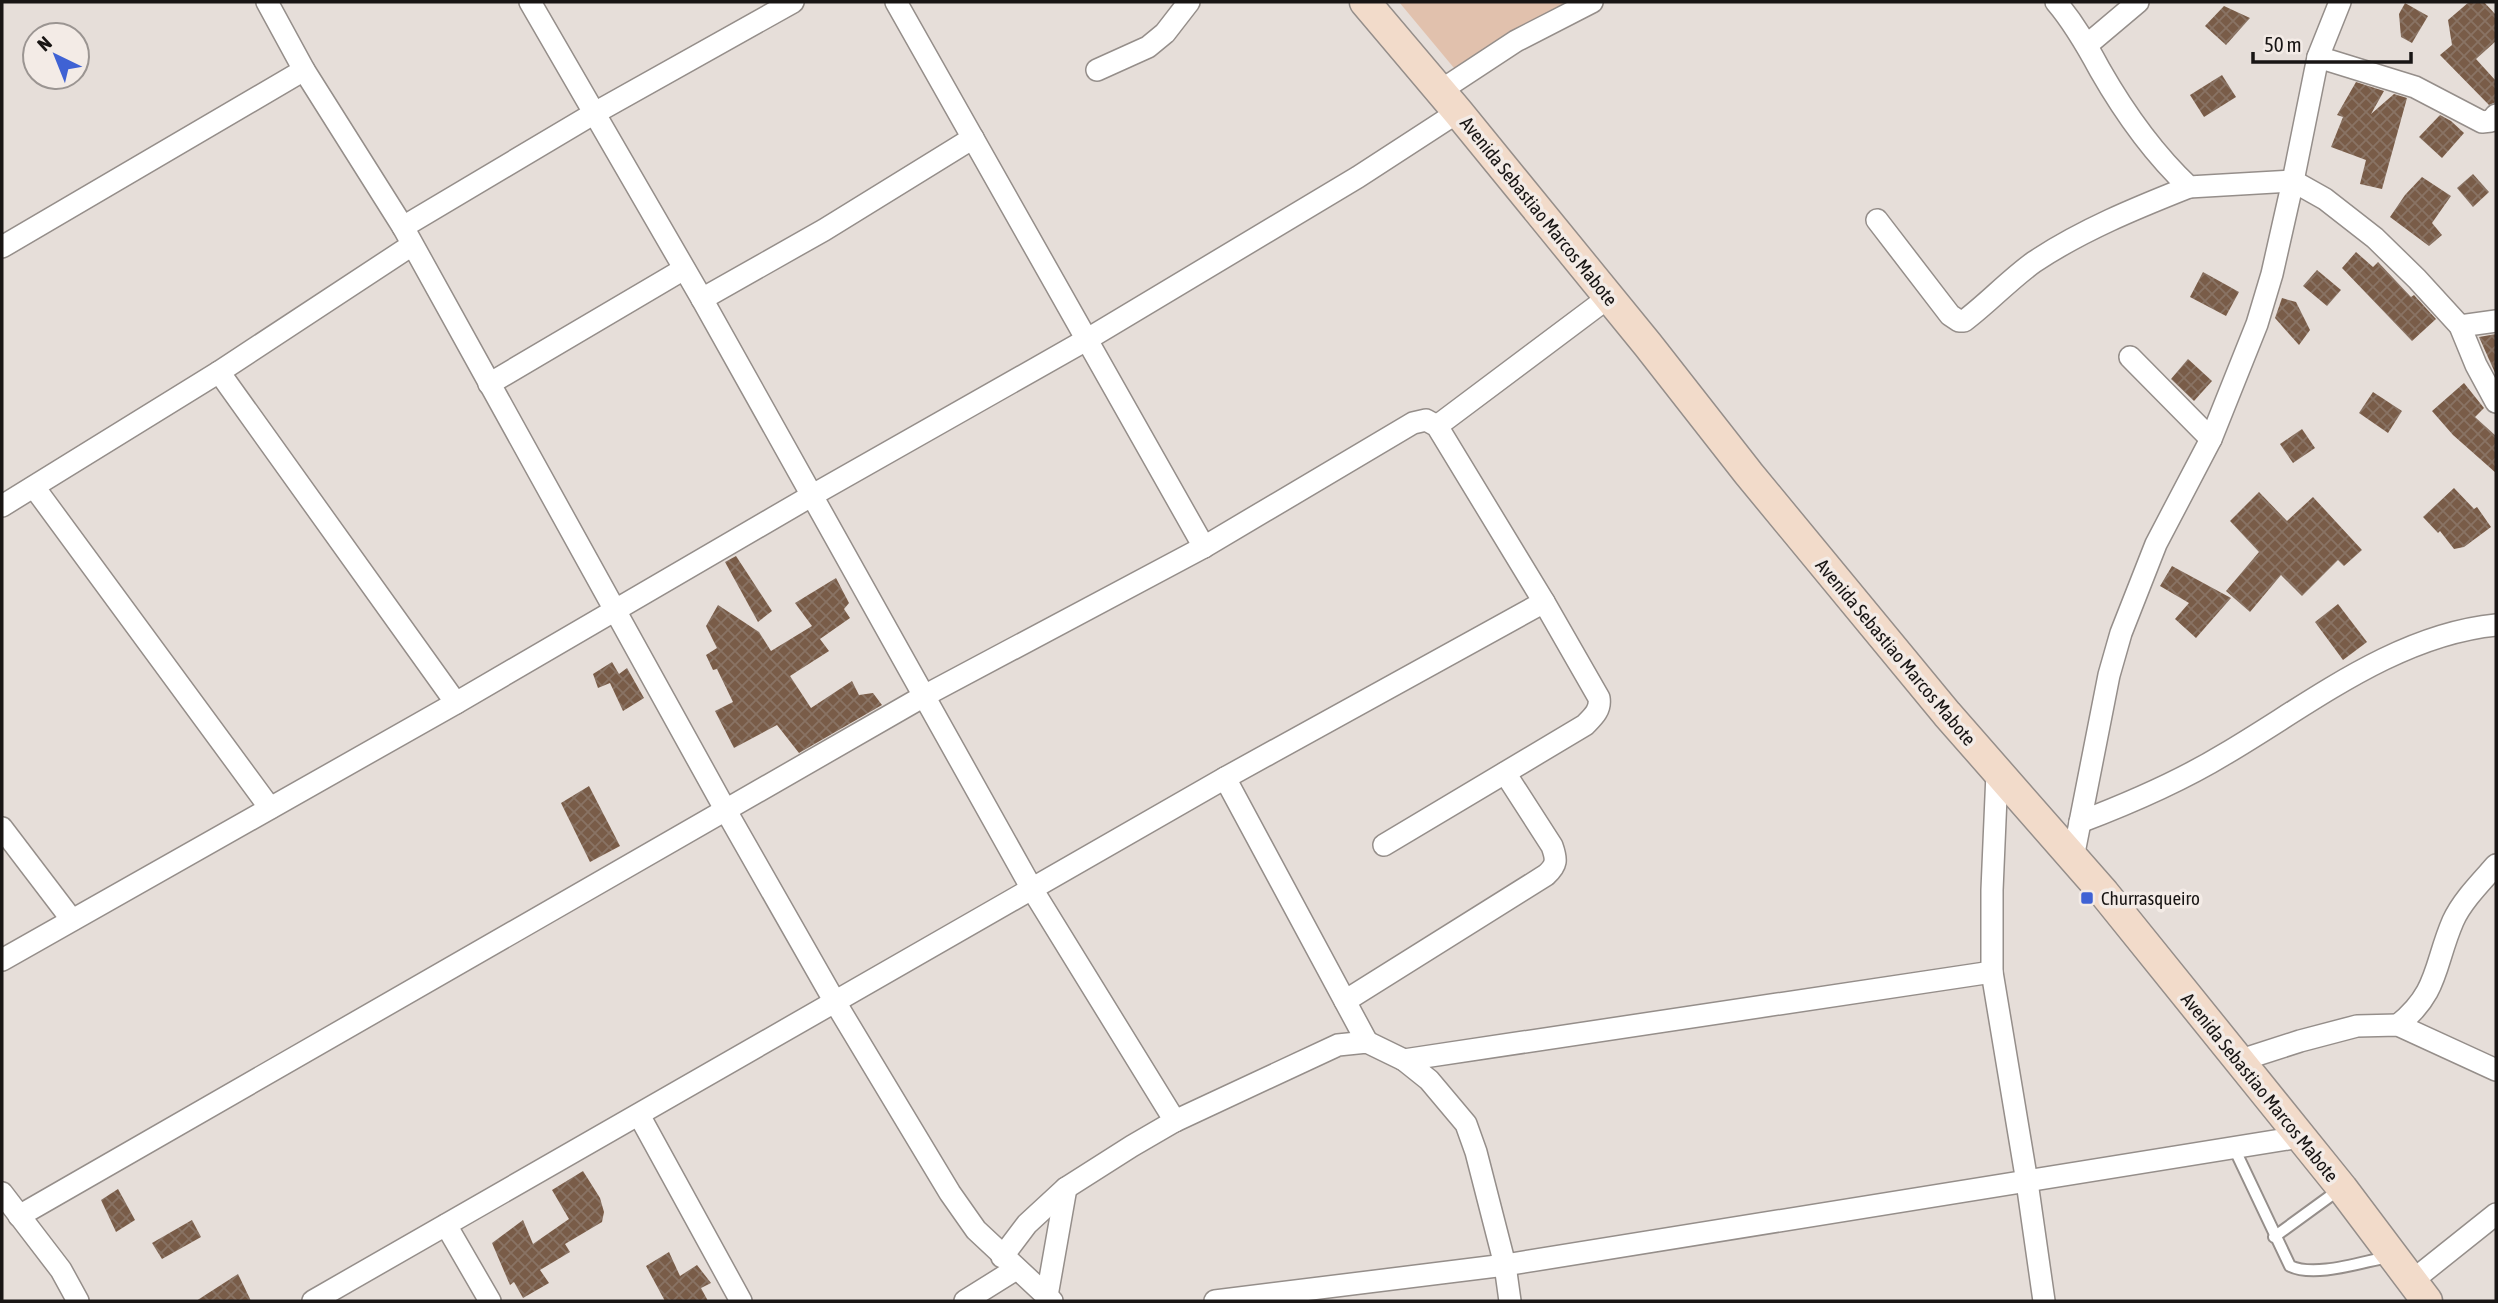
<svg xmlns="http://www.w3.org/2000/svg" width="2498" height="1303" viewBox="0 0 2498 1303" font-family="'Asap Condensed',sans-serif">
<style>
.green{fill:#e1c1ad}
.building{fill:url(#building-cross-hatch)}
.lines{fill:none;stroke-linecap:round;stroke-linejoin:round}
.service-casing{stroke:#958e8a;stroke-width:14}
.minor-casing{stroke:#958e8a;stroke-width:24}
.secondary-casing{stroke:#958e8a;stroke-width:33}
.service{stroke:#fff;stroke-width:10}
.minor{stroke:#fff;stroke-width:21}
.secondary{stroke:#f2dbca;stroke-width:30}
.poi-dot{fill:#3f62d4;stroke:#f3ebe6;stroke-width:2.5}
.labels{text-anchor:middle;stroke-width:7;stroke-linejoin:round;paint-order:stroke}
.street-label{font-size:19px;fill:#181514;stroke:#f3ebe6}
.poi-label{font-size:19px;fill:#181514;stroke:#f3ebe6;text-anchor:start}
</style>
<defs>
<pattern id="building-cross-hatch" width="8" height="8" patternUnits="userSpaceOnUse" patternTransform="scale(1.75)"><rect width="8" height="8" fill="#795c48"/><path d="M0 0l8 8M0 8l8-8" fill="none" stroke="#897364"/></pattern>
</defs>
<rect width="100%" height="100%" fill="#e6ded9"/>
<path class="green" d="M1399,2H1580L1459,74Z"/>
<g class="building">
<path d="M2469,2H2484L2496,15V41L2476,59L2496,81V102L2489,105L2440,55L2452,45L2448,20Z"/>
<path d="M2405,3L2428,16L2412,43L2401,37L2399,14Z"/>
<path d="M2224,6L2250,18L2226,45L2205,26Z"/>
<path d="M2222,75L2236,97L2204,117L2190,95Z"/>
<path d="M2356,82L2384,91L2371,114L2394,94L2407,98L2382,189L2360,184L2366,160L2331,147L2343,117L2337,115Z"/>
<path d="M2440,115L2451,121L2464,133L2442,158L2419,137Z"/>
<path d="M2473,174L2489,192L2473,207L2457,188Z"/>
<path d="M2422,177L2451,196L2432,223L2442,235L2429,246L2390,217L2405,195Z"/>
<path d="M2356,252L2373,267L2378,262L2411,297L2414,295L2436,319L2412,341L2342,268Z"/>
<path d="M2317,270L2341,290L2327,306L2303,286Z"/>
<path d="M2203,272L2239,292L2226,316L2190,297Z"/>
<path d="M2282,298L2296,302L2310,330L2299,345L2275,318Z"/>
<path d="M2496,334V375L2479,337Z"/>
<path d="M2188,359L2212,381L2194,401L2171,379Z"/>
<path d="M2464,383L2484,408L2475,417L2496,436V473L2453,435L2432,411Z"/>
<path d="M2373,392L2402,411L2388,433L2359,413Z"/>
<path d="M2302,429L2315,448L2293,463L2280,444Z"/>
<path d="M2454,488L2474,509L2477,507L2491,527L2464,547L2454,549L2440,531L2438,533L2423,517Z"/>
<path d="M2259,492L2287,521L2313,497L2362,550L2344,566L2338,560L2302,596L2281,575L2250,612L2226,591L2259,552L2230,521Z"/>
<path d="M736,556L772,611L758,622L725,562Z"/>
<path d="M2172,566L2231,598L2196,638L2175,619L2189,603L2160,586Z"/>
<path d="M836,578L849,603L844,609L850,618L820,639L829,651L790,676L811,708L852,681L859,695L873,693L882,705L799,753L777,725L734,748L715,711L733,702L717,669L713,670L706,655L717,648L706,626L718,605L759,632L771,651L812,626L795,603Z"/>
<path d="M2338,604L2367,642L2343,660L2315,622Z"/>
<path d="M612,662L619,674L627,668L644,698L623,711L610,683L598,688L593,674Z"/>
<path d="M589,786L620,846L590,862L561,803Z"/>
<path d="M583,1171L600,1198L604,1212L602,1222L565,1244L570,1252L540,1270L549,1283L523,1298L514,1282L510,1285L492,1243L523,1220L533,1244L569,1219L552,1190Z"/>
<path d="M118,1189L135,1220L116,1232L101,1200Z"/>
<path d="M192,1220L201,1237L162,1259L152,1243Z"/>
<path d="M669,1252L680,1276L697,1265L711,1283L701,1288L708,1301H665L646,1266Z"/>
<path d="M238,1274L251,1301H196Z"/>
</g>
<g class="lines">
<g class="service-casing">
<g id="service">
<path d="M2234,1148L2290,1266C2315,1278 2361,1262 2388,1257"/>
<path d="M2274,1237L2340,1189"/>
</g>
</g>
<g class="minor-casing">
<g id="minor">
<path d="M267,2L304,70L403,227L725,809L835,1002L950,1193L976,1230L1052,1301"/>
<path d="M530,2L702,299L1032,889L1175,1121"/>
<path d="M896,2L1204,547"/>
<path d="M2056,2C2074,23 2087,46 2100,70C2124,112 2154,154 2189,187L2293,181L2325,199L2375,238L2417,279L2460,326L2476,365L2496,402"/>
<path d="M2087,45L2138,2"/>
<path d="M2318,57L2415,87L2482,122L2491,121L2496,115"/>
<path d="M1097,70L1148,47L1165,33L1189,2"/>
<path d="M1440,91L1516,41L1592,2"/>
<path d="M1877,220L1950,315L1959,321H1964C1988,303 2009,280 2034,262C2082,230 2136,208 2189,187"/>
<path d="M403,227L593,114L793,2"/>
<path d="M2,247L304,70"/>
<path d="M702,299L824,230L973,138"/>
<path d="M2460,326L2496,321"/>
<path d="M2130,357L2211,439"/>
<path d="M219,372L456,703"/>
<path d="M489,384L684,269"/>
<path d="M1437,426L1609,297"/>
<path d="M34,487L270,808"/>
<path d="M2,506L219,372L412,245"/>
<path d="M1997,773L1992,890V972L2027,1182L2044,1301"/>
<path d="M1225,778L1367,1042"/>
<path d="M2080,822C2130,803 2179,782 2225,754C2310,704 2395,635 2496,625"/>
<path d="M2,828L72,920"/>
<path d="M1384,845L1585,725C1593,717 1601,710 1599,698L1544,602"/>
<path d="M2073,858L2109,675L2121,633L2156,544L2211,439L2257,324L2272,274L2293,181L2318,57L2340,2"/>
<path d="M2,960L456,703L811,496L1086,340L1358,177L1458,112"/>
<path d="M1345,1001L1546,875C1557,865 1557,860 1552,846L1505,773"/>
<path d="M2398,1025C2439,992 2434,965 2453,921C2462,901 2481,882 2496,865"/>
<path d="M1404,1060L1992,972"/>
<path d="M2238,1061L2300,1041L2357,1026L2398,1025L2496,1070"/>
<path d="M639,1115L741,1301"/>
<path d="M2,1193L61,1270L78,1301"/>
<path d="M19,1216L924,696L1204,547L1413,423L1426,420L1437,426L1544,602L1225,778L313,1301"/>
<path d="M446,1225L490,1301"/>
<path d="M1002,1257L1027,1224L1066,1188L1132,1146L1175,1121L1338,1045L1367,1042L1404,1060L1429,1080L1466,1124L1476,1152L1505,1265L1510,1301"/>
<path d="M2412,1281L2496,1214"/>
<path d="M1047,1296L1066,1188"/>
<path d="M965,1301L1016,1269"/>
<path d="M1215,1301L1505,1265L2300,1137"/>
</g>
</g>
<g class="secondary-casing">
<path id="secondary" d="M1365,2L1458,112L1648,345L1749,474L1947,714L2104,893L2342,1188L2427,1301"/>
</g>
<use href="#service" class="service"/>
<use href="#minor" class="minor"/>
<use href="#secondary" class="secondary"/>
</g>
<rect class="poi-dot" x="2080" y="891" width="14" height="14" rx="3.5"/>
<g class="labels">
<g class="street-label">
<text transform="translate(1539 211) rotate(51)" y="7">Avenida Sebastiao Marcos Mabote</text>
<text transform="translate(1896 652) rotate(50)" y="7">Avenida Sebastiao Marcos Mabote</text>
<text transform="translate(2260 1087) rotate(51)" y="7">Avenida Sebastiao Marcos Mabote</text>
</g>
<g class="poi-label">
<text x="2101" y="905">Churrasqueiro</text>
</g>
</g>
<rect width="2498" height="1303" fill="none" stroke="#181514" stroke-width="7"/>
<g transform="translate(56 56) rotate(317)"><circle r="33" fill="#f3ebe6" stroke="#9b9592" stroke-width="2"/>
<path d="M0-5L12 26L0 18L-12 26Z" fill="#3f62d4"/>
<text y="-10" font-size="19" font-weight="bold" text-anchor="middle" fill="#181514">N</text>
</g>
<path d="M2253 52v10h158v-10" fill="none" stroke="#181514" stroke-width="3.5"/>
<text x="2264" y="52" font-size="21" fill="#181514" stroke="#f3ebe6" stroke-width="5" paint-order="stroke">50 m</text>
</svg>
